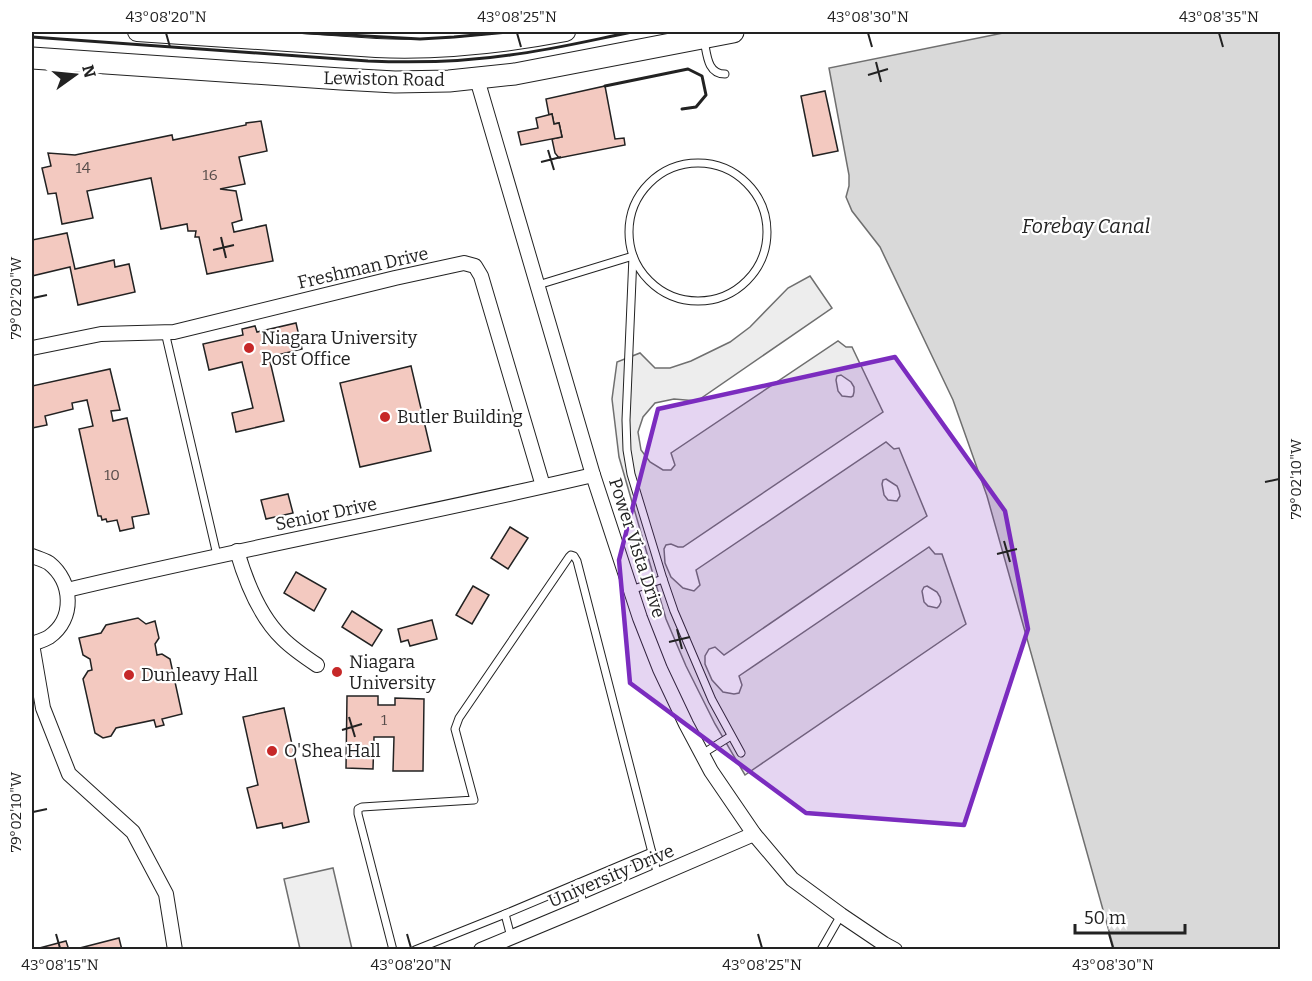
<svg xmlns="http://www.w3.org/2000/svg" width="1312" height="981" viewBox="0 0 1312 981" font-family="Bitter,serif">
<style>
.green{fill:#eee;stroke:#6f6f6f;stroke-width:1.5}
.parking{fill:#ededed;stroke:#6f6f6f;stroke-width:1.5;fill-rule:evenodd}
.water{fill:#d9d9d9;stroke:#6f6f6f;stroke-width:1.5}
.building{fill:#f3c9c0;stroke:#222;stroke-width:1.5}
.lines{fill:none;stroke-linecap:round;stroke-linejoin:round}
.lane-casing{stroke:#222;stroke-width:9}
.street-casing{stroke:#222;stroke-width:16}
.secondary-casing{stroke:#222;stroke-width:20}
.primary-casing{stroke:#222;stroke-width:23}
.lane{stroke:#fff;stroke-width:7}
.street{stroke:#fff;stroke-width:14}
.secondary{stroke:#fff;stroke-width:18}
.primary{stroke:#fff;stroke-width:21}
.wall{stroke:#222;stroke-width:3}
.marked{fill:#7b2cbf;fill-opacity:0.2;stroke:#7b2cbf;stroke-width:4.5;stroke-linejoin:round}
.ticks{fill:none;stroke:#222;stroke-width:2}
.poi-dot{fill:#c62828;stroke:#fff;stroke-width:2}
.labels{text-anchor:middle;stroke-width:4.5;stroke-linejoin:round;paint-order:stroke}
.number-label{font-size:15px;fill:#564c4a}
.street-label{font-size:18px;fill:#222;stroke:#fff}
.poi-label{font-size:18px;fill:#222;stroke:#fff;text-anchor:start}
.water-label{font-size:20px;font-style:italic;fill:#222;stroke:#fff}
.neatline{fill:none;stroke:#222;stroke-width:2}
.ticks-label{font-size:15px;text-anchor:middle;fill:#222}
</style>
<rect width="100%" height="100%" fill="#fff"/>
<path class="green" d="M333,868L352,949H300L284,879Z"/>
<path class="parking" d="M810,276L832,308L697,401L674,399L655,403L643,417L638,432L641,450L650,462L663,470H671L675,465L671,453L838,341L846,347H852L883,412L683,547H678L671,544L666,545L664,549L665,563L671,577L683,588L694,591L700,585L696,570L886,442L894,449L899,448L927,516L724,655L715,647L709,649L705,656V664L712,680L723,692L734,694L739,693L742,685L739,676L929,547L935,554H942L966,624L745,775L715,724L686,666L666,619L619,457L612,399L617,362L640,353L655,368H670L691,361L730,342L750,327L788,288ZM841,375L851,382L854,387V392L853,396L851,397L842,396L838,391L836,380L837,376ZM886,479L897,486L899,491L900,496L897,501L888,500L884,495L882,484L883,480ZM927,586L937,592L940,597L941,602L939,606L937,608L928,606L924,602L922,591L924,587Z"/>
<path class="water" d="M1008,32H1280V949H1114L987,496L953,400L880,247L852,211L846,197L849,186V175L829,68Z"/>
<g class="building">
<path d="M605,86L615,139L624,138L625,145L559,158L555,153L552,139L562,137L559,123L554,124L552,114L549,115L546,99Z"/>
<path d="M825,91L838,151L813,156L801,96Z"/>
<path d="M552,114L554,124L559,123L562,137L521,145L518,132L538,128L536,118Z"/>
<path d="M261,121L267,151L239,157L245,184L220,189L236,191L242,220L232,223L234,232L266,225L273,261L207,274L199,237H195L196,231H188L187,224L161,229L151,178L87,191L93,218L62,224L56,193L48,194L42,168L51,166L48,153L75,155L172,135L173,140L246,125V123Z"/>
<path d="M67,233L75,269L114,260L115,267L129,264L135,292L78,305L70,267L32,276V240Z"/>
<path d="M296,323L302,349L269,357L284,421L236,432L232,413L253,408L242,362L209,370L203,344L243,335L242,329L255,326L257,332Z"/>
<path d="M411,366L431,451L360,467L340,383Z"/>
<path d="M110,369L120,410L111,411L113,421L127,418L149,514L132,517L134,528L120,531L117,520L107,522L106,519L102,520L101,516H98L79,429L93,426L87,400L72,403L73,409L45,416L47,425L32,428V386Z"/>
<path d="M288,494L293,513L266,519L261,500Z"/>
<path d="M510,527L528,538L508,569L491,558Z"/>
<path d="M296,572L326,589L314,611L284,593Z"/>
<path d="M473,586L489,595L472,624L456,615Z"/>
<path d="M352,611L382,630L372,646L342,627Z"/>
<path d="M138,618L146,624L155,621L159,638L155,644L157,655L162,654L170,659L182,714L162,719L164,725L156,727L154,720L116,728L111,736L103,738L95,733L83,679L88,671L92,670L90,659L83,655L79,638L101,633L106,625Z"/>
<path d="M432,620L437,639L410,646L408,640L401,642L398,629Z"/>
<path d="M347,696H378V705H395V698L424,699L423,771H393L394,737H374L373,769L346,768Z"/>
<path d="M284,708L309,822L283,828L282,823L257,828L247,788L258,785L243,717Z"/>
<path d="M119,938L122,950H72Z"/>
<path d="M66,941L69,950H32Z"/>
</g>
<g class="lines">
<g class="lane-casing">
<g id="lane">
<path d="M704,40C707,54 707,74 725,74"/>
<circle cx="698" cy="232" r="69"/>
<path d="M538,285L633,256L626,420L627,450L631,474L663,579L674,611L712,700L741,753"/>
<path d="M165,332L217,555"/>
<path d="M631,590L663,579"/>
<path d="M702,754L731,736"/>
<path d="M578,883L584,907"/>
<path d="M505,914L511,937"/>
<path d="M393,950L358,814V809L362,807L474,800L455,729L459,718L569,557L571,555L574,556L577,561L658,876"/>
<path d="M415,950L505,914L652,852"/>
<path d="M821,950L841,915"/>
</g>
</g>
<g class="street-casing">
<g id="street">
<path d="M477,79L593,475L640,618L660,669L686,724L711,771L754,834L792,879L841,915L884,944L895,950"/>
<path d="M32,348L101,334L174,332L395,278L464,263L475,266L481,276L543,486"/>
<path d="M237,551C246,582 259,616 283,639C293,649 305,657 317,665"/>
<path d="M32,556C37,558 44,560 49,563C73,582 75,619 49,637C44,640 37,642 32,644"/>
<path d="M67,590C242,548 419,516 593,475"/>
<path d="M32,644L43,708L69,774L133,832L166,894L175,950"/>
<path d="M481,950L584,907L754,834"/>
</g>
</g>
<g class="secondary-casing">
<path id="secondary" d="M137,32L376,48C441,51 503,44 566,32"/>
</g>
<g class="primary-casing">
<path id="primary" d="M32,58L341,79L395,82L449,81L515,74L733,32"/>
</g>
<use href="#lane" class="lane"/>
<use href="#street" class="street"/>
<use href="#secondary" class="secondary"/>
<use href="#primary" class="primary"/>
<g class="wall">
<path d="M293,32L420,39L454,37L508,32"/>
<path d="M32,37L368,61C416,63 463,62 510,55C551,50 592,40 632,32"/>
<path d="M605,86L688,69L702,76L706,95L696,107L682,109"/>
</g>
</g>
<path class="marked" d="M895,357L1005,511L1028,629L964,825L806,813L630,683L619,560L658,409Z"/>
<path class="ticks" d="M166,33L170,47M517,33L521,47M868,33L872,47M1219,33L1223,47M876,62L881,82M868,75L888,69M548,150L554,170M541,162L561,157M221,237L226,258M213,250L234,245M33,298L47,295M1265,482L1279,479M1004,541L1010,562M997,554L1017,549M677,629L682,649M669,642L690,637M349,717L355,737M342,730L362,724M33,812L47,809M56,934L60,948M407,934L411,948M758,934L762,948M1109,934L1113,948"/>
<g class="poi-dot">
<circle cx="249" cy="348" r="6"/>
<circle cx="385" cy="417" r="6"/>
<circle cx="337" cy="672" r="6"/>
<circle cx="129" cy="675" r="6"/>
<circle cx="272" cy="751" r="6"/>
</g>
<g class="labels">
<g class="number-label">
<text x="83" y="173">14</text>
<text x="210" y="180">16</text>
<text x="112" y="480">10</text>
<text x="384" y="725">1</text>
</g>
<g class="street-label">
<text transform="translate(384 79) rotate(1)" y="6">Lewiston Road</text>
<text transform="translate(363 268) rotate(-13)" y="6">Freshman Drive</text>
<text transform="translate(326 514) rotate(-12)" y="6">Senior Drive</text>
<text transform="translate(637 548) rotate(72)" y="6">Power Vista Drive</text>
<text transform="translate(611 876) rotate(-23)" y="6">University Drive</text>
</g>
<g class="poi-label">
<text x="261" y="344">Niagara University<tspan x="261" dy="21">Post Office</tspan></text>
<text x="397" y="423">Butler Building</text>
<text x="349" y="668">Niagara<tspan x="349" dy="21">University</tspan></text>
<text x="141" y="681">Dunleavy Hall</text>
<text x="284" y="757">O'Shea Hall</text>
</g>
<g class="water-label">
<text x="1086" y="233">Forebay Canal</text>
</g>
</g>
<rect width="1312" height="981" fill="none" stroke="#ffffff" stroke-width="66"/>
<g transform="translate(75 75) rotate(75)" stroke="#ffffff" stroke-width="4.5" paint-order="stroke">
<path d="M0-4.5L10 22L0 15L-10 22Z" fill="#222222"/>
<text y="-9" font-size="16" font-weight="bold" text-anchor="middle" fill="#222222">N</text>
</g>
<path d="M1075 924v9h110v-9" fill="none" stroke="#222222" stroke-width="3"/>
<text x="1084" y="924" font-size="18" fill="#222222" stroke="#ffffff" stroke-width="4.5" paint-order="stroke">50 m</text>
<rect x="33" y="33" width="1246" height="915" class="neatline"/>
<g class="ticks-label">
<text x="166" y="22">43°08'20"N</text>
<text x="517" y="22">43°08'25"N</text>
<text x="868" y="22">43°08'30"N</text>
<text x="1219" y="22">43°08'35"N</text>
<text transform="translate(16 298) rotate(-90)" y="5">79°02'20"W</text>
<text transform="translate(1296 479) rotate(-90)" y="5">79°02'10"W</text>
<text transform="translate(16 812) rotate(-90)" y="5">79°02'10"W</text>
<text x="60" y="970">43°08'15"N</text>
<text x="411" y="970">43°08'20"N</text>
<text x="762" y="970">43°08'25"N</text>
<text x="1113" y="970">43°08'30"N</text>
</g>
</svg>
